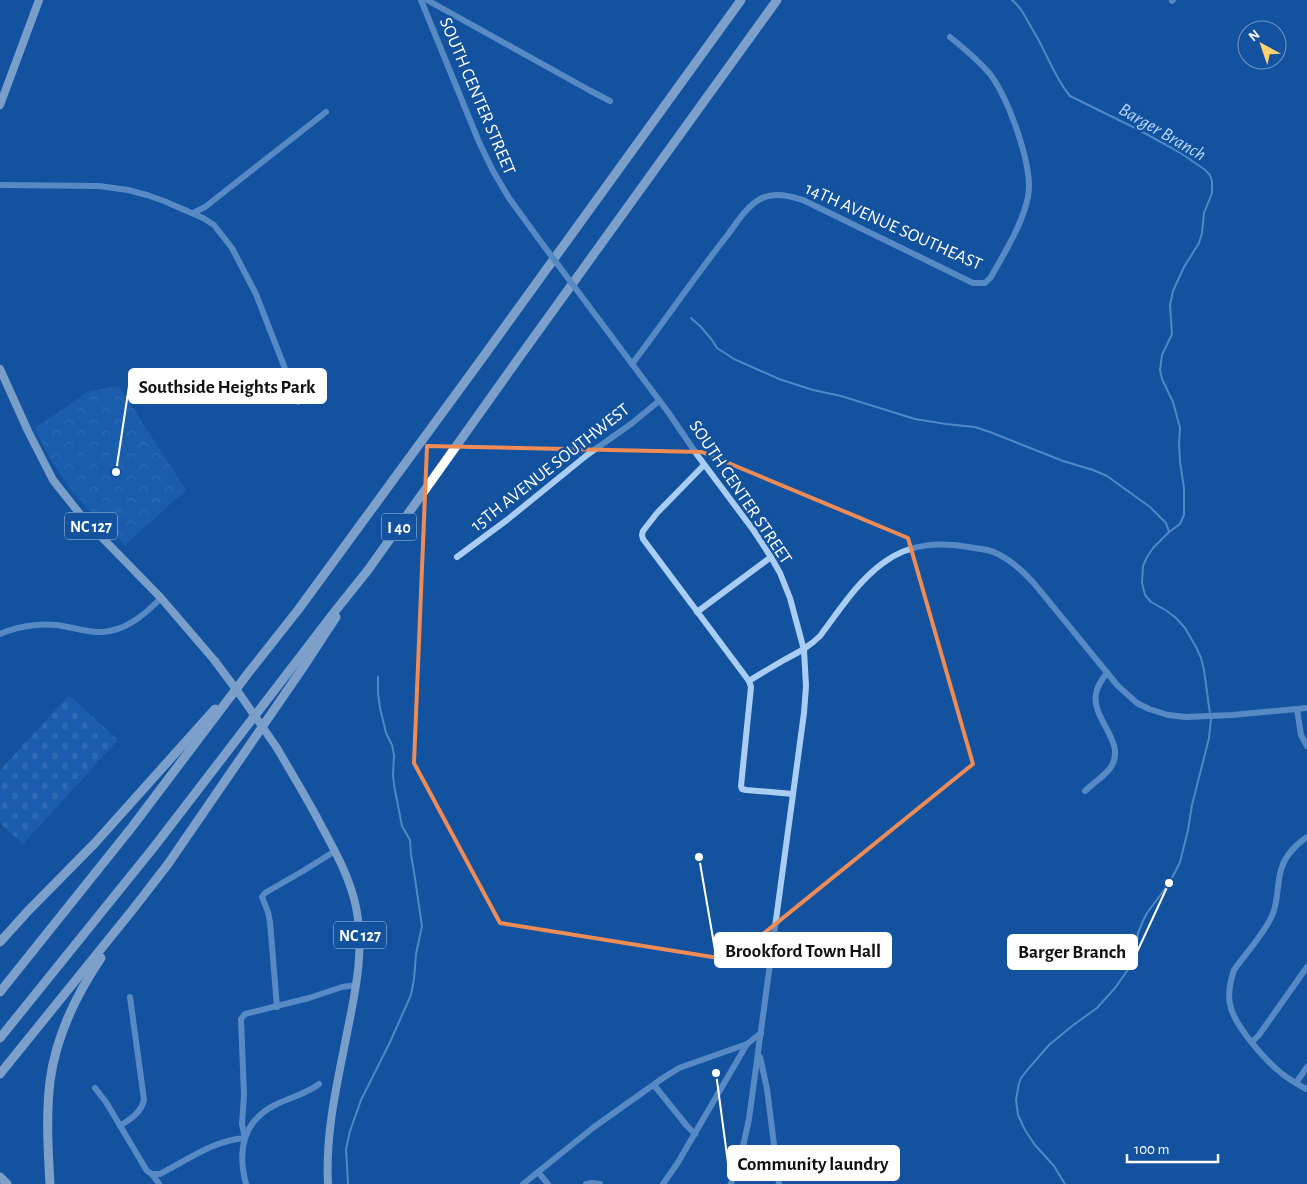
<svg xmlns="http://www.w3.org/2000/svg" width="1307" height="1184" viewBox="0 0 1307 1184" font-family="'Alegreya Sans',sans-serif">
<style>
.cemetery{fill:url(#cemetery-stones)}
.park{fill:url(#park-crowns)}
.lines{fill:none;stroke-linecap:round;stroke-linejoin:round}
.stream{stroke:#9cc8f7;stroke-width:2}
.minor{stroke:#aacdf4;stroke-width:6}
.major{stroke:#f7faff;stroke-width:8}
.highway{stroke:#fff;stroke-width:9}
.minor-bridge{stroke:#aacdf4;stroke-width:6}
.major-bridge{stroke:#f7faff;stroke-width:8}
.marked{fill:none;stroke:#ef8b55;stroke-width:4;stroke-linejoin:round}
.labels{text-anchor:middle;stroke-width:5;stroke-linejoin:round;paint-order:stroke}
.shield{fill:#12529e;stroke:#b8cbe2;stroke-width:1}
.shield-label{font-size:16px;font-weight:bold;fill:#fff}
.street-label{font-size:18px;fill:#fff;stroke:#12529e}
.water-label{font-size:19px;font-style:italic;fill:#b6d7fb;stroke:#12529e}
.leader{fill:none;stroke:#fff;stroke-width:2}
.callout-dot{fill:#fff;stroke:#12529e;stroke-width:2}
.callout{fill:#fff;stroke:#fff;stroke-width:2}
.callout-label{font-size:19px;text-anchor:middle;font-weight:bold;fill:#111}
</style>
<defs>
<pattern id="cemetery-stones" width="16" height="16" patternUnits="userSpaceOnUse" patternTransform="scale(1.25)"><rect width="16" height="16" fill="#256cbd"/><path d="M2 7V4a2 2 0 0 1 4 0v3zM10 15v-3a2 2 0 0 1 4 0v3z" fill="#5189ca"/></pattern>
<pattern id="park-crowns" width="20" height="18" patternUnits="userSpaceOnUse" patternTransform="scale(1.25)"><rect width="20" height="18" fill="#256cbd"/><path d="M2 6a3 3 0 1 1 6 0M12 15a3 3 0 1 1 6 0" fill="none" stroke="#5189ca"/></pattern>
</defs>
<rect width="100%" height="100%" fill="#12529e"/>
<path class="cemetery" d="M69,695L118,740L23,844L0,823V770Z"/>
<path class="park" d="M119,386L186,490L125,545C97,519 70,493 51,460C45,450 40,439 35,428L89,391Z"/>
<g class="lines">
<g class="stream">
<path d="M1012,0C1023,9 1027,21 1034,32C1047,53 1054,77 1070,96L1137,129L1179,152L1204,169L1210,175L1212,181V193L1204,213L1202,233L1199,243L1184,267L1173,291L1170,305L1172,334L1162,355L1160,370L1162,379L1173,402L1180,428L1179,443L1180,462L1184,488V515L1180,524L1169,532L1153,548L1147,557L1143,566L1142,583L1145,595L1151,602L1167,611L1176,618L1185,628L1196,647L1201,658L1204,670L1210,714"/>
<path d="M691,318L701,327L712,340L717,348L734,359L779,379L813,390L841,396L915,419L946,424L975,427L990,432L1063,461L1093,470L1107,476L1150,507L1166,523L1169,532"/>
<path d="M348,1184L346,1149L350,1131L361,1100L390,1042L411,995L414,979L416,954L422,926L414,872L411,855L410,840L402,826L394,785L393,775L394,755L392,745L386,733L380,708L378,693V677"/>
<path d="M1065,1184L1054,1166L1035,1145L1025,1130L1018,1115L1016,1100L1019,1083L1021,1078L1029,1068L1049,1045L1072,1026L1097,1008L1115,988L1127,971L1135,953L1138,933L1143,921L1147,913L1170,882L1180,862L1188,830L1192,805L1209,738L1211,719"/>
</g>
<g class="minor">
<path d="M421,0L479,142L493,171L509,198L538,238"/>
<path d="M427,0L589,90L610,101"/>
<path d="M1172,1L1173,0"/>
<path d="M0,185L99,186L128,190L147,195L164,201L203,218L214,225L232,248L256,294L298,402"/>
<path d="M193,213L205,207L326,112"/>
<path d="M588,305L668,412L698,456L754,531L771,557L780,573L790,598L804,650L806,686L804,713L749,1119L742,1151L731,1184"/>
<path d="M632,364C664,322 693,279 726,237C736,224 746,206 762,198C775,192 790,196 803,200L973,283H985L991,277C1005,252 1022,225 1028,197C1034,167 1008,98 990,74C978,60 965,49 950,37"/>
<path d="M704,465L657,513L643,531L642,535L643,539L749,681L751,687L741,786L742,789L746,790L793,794"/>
<path d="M457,557L507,520L587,455L631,424L659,401"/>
<path d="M697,612L771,557"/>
<path d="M0,634C21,625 46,622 68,627C83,630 96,634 110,631C131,627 147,612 161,598"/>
<path d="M749,681C760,674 772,667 784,660C797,653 809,647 820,636C839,611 857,582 883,563C911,542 941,542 974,548C983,549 992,550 1000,555C1017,564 1030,578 1042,593L1118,686L1137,703L1149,709L1168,715L1186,717L1232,715L1307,708"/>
<path d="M1297,709L1301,735L1307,746"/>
<path d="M1085,791C1093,783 1105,776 1111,767C1127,742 1091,719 1096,694C1097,686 1102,679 1107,673"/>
<path d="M277,1007L270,922L268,912L262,897L265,893L303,871L335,851"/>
<path d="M1252,1042L1259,1035L1307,967"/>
<path d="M760,1057L767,1089L779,1184"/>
<path d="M1296,1083L1307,1067"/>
<path d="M654,1085L687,1126L695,1134"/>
<path d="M95,1088L106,1102L147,1171L152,1174L159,1184"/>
<path d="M1306,1089C1297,1084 1288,1079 1280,1072C1265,1060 1236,1027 1231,1008C1227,996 1230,982 1234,970C1246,953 1263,935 1272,916C1278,902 1277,888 1280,874C1283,858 1294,846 1307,837"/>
<path d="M120,1126C130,1119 141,1113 144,1100L130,997"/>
<path d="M245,1138L242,1124L244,1095L241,1019L245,1014L309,998L342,987L356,985"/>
<path d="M538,1172L548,1184"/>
<path d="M152,1174H160C186,1161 214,1140 245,1138"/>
<path d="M246,1184C237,1150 243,1120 277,1104C291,1097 306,1094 319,1084"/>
<path d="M523,1184L594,1127L663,1078L679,1068L747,1044L761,1033"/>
<path d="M586,1184L592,1183L600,1184"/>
<path d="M663,1184L677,1164L747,1044"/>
</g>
<g class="major">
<path d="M0,105L39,0"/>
<path d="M0,369L28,431L53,480L83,518L161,598L215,661"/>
<path d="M277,748C292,774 308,800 322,827C336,853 350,878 356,907C364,946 357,984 349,1023C339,1076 325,1129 328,1184"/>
</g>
<g class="highway">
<path d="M0,942L28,911L95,843L215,709"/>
<path d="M0,992L132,827L249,672L298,610L478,364L741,0"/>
<path d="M0,1038L154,847L336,610L368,570L521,355L777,0"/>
<path d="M0,1074L134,908L168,864L302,669L336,617"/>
<path d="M0,1177L7,1184"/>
<path d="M50,1184C48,1150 46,1115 50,1081C56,1036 76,995 101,958"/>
</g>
<path class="minor-bridge" d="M538,238L588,305"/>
<path class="major-bridge" d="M215,661L241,696L277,748"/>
</g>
<path d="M0 0H1307V1184H0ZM427,446L702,452L908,538L973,764L731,960L500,923L414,763Z" fill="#12529e" fill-opacity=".55" fill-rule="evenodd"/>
<path class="marked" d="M427,446L702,452L908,538L973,764L731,960L500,923L414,763Z"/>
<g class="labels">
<g class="shield">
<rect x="65" y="512.5" width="52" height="27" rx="4"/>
<rect x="381.5" y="513.5" width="35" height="27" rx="4"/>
<rect x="334" y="921.5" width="52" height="27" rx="4"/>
</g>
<g class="shield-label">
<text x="91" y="532">NC 127</text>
<text x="399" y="533">I 40</text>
<text x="360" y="941">NC 127</text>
</g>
<g class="street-label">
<text transform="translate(478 96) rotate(67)" y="6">SOUTH CENTER STREET</text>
<text transform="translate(894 226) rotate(24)" y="6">14TH AVENUE SOUTHEAST</text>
<text transform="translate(550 467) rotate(-38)" y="6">15TH AVENUE SOUTHWEST</text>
<text transform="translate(741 492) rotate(56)" y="6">SOUTH CENTER STREET</text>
</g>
<g class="water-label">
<text transform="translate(1163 131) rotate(30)" y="7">Barger Branch</text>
</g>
</g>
<path class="leader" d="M116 472L129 386M699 857L715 950M1169 883L1137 952M716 1073L728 1163"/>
<g class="callout-dot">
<circle cx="116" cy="472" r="5"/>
<circle cx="699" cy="857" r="5"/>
<circle cx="1169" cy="883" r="5"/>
<circle cx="716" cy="1073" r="5"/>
</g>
<g class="callout">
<rect x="129" y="369" width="197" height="34" rx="5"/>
<rect x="715" y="933" width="176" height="34" rx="5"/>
<rect x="1008" y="935" width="129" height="34" rx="5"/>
<rect x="728" y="1146" width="171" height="34" rx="5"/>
</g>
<g class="callout-label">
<text x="227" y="393">Southside Heights Park</text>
<text x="803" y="957">Brookford Town Hall</text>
<text x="1072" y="958">Barger Branch</text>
<text x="813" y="1170">Community laundry</text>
</g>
<g transform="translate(1262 45) rotate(320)"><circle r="24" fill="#12529e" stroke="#7197c5"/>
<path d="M0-4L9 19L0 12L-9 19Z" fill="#ffd36d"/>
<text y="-8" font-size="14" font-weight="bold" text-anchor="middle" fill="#ffffff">N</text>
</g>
<path d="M1127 1154v8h91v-8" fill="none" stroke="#ffffff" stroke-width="2.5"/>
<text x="1134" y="1154" font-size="15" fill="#ffffff" stroke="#12529e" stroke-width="4" paint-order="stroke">100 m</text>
</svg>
